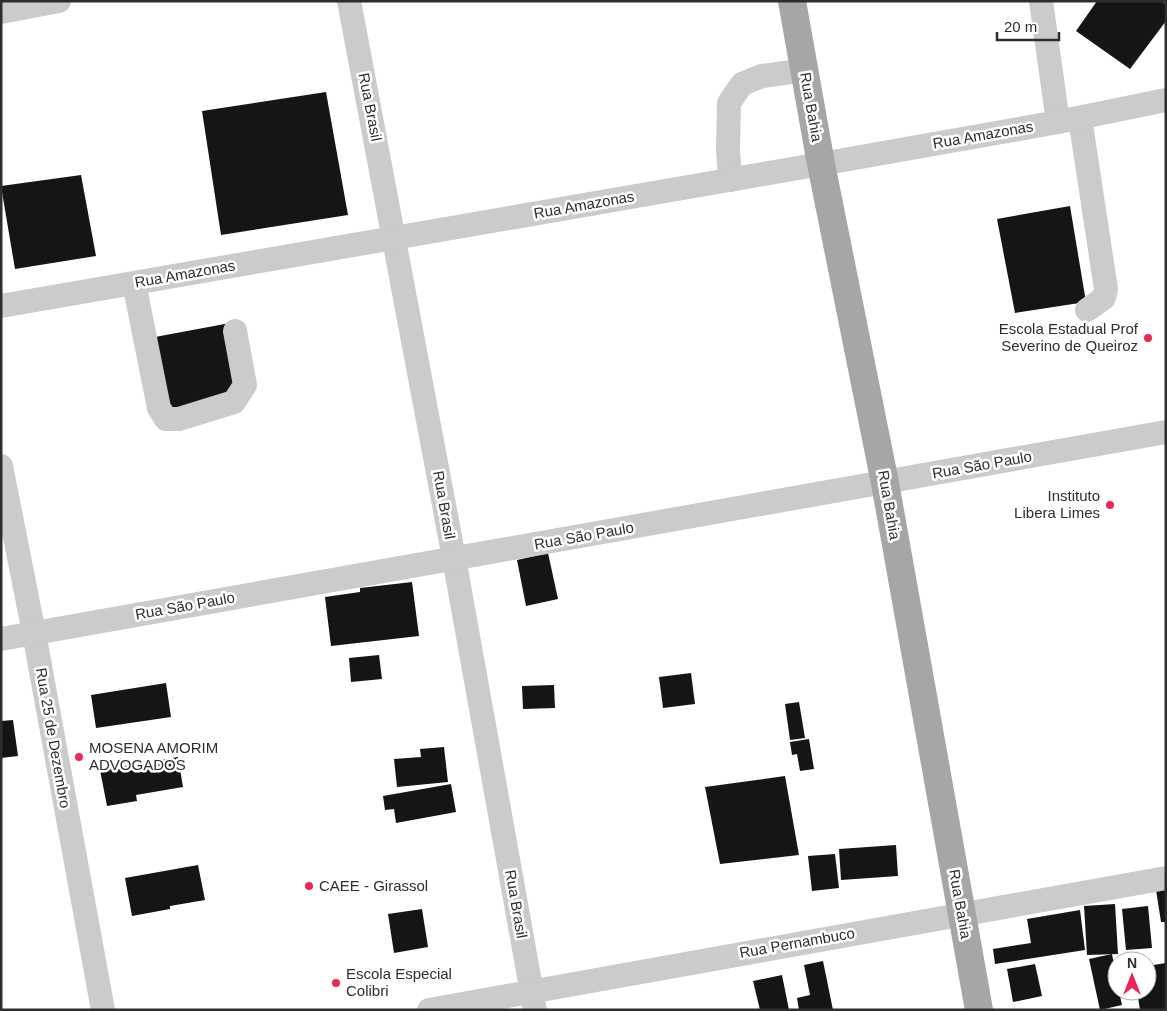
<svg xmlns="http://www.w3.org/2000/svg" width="1167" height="1011" viewBox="0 0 1167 1011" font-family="Helvetica,sans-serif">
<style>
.building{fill:#151515}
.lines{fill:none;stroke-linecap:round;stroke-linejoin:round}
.minor{stroke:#cbcbcb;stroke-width:24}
.major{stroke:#a6a6a6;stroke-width:28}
.poi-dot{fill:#ee2654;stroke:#fff;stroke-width:2}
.labels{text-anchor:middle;stroke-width:5;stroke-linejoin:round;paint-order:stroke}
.street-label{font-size:15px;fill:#2e2e2e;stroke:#fff}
.poi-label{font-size:15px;fill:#2e2e2e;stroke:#fff;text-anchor:start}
</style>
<rect width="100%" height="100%" fill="#fff"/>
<g class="building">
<path d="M1097,1H1161L1166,4V21L1130,69L1076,31Z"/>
<path d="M326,92L348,215L221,235L202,111Z"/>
<path d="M81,175L96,256L15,269L1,186Z"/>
<path d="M1070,206L1086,302L1015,313L997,219Z"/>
<path d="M230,323L236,395L169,412L155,337Z"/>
<path d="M548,553L558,599L526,606L517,560Z"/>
<path d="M412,582L419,636L331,646L325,597L360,592V588Z"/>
<path d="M379,655L382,679L351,682L349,658Z"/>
<path d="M691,673L695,704L663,708L659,677Z"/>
<path d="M166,683L171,717L96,728L91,695Z"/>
<path d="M554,685L555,708L523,709L522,686Z"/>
<path d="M799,702L805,738L790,740L785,704Z"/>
<path d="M13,720L18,756L1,758V721Z"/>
<path d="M809,739L814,769L800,771L797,754L792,755L790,742Z"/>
<path d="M444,747L448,782L397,787L394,759L421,757L420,749Z"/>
<path d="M178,757L183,787L136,795L137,801L107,806L100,770Z"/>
<path d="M785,776L799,855L720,864L705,787Z"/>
<path d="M451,784L456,812L396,823L394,809L385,810L383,796Z"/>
<path d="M896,845L898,876L841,880L839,849Z"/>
<path d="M835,854L839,888L812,891L808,856Z"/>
<path d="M198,865L205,900L170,906V909L132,916L125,878Z"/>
<path d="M1166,889V922H1161L1156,890Z"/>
<path d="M1115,904L1118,954L1087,955L1084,906Z"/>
<path d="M1148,906L1152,948L1126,950L1122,909Z"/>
<path d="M422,909L428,947L394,953L388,914Z"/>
<path d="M1080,910L1085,950L995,964L993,949L1031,943L1027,919Z"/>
<path d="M1112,954L1117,980V991H1119L1122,1005L1100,1010L1089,959Z"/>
<path d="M823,961L833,1010H799L797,998L810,995L804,965Z"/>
<path d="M1166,963V1010H1140L1137,991H1147V966Z"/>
<path d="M1035,964L1042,996L1013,1002L1007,969Z"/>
<path d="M782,975L789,1010H760L753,981Z"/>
</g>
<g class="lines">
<g class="minor">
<path d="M349,1L454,558L535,1010"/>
<path d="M1041,1L1058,122"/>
<path d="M1,12L59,1"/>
<path d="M1080,118L1106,289L1104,298L1087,310"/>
<path d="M730,180L728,149L729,103L742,84L762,76L805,70"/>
<path d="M134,283L159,408L166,419H179L234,402L245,385L235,331"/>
<path d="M1,306L821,164L1058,122L1166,100"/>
<path d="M1,466L34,633L103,1010"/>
<path d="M1,639L1166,432"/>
<path d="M429,1010L1166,878"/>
</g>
<path class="major" d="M792,1L821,164L885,483L979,1010"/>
</g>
<g class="poi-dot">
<circle cx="1148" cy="338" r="5"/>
<circle cx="1110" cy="505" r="5"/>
<circle cx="79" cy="757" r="5"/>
<circle cx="309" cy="886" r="5"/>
<circle cx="336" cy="983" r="5"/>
</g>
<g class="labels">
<g class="street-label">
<text transform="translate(370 107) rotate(79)" y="5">Rua Brasil</text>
<text transform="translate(811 107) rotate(80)" y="5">Rua Bahia</text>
<text transform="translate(983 135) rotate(-10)" y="5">Rua Amazonas</text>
<text transform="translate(584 205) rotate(-10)" y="5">Rua Amazonas</text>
<text transform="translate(185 274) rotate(-10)" y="5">Rua Amazonas</text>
<text transform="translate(982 465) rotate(-10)" y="5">Rua São Paulo</text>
<text transform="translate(444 505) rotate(80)" y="5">Rua Brasil</text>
<text transform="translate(889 505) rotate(80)" y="5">Rua Bahia</text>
<text transform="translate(584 536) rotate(-10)" y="5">Rua São Paulo</text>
<text transform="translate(185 606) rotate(-10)" y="5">Rua São Paulo</text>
<text transform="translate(53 738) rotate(80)" y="5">Rua 25 de Dezembro</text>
<text transform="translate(516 904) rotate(80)" y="5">Rua Brasil</text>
<text transform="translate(960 904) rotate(80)" y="5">Rua Bahia</text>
<text transform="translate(797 943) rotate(-10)" y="5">Rua Pernambuco</text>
</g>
<g class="poi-label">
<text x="1138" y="334" text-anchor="end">Escola Estadual Prof<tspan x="1138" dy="17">Severino de Queiroz</tspan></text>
<text x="1100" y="501" text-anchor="end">Instituto<tspan x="1100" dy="17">Libera Limes</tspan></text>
<text x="89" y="753">MOSENA AMORIM<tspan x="89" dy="17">ADVOGADOS</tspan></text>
<text x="319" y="891">CAEE - Girassol</text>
<text x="346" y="979">Escola Especial<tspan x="346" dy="17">Colibri</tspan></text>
</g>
</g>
<rect width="1167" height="1011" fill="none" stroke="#2e2e2e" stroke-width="5"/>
<g transform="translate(1132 976)"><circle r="24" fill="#ffffff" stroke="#ababab"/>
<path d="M0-4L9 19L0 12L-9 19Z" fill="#ee2654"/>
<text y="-8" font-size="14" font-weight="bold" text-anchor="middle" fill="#2e2e2e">N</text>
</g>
<path d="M997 32v8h62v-8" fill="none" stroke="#2e2e2e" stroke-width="2.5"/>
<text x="1004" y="32" font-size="15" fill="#2e2e2e" stroke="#ffffff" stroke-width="4" paint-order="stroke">20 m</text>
</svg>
